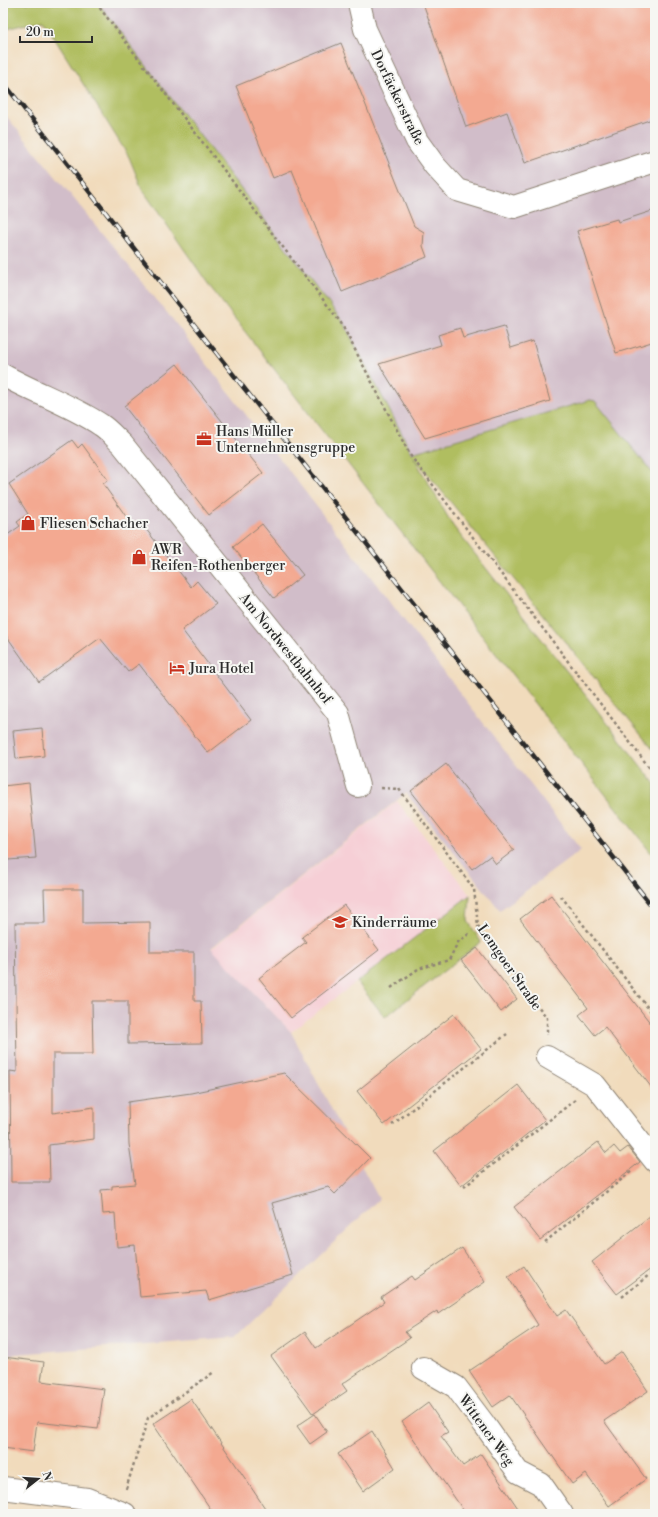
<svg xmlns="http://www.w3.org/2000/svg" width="658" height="1517" viewBox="0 0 658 1517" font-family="'Libre Bodoni',serif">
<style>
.built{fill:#f6cfd6}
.industrial{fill:#d1bdc9}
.green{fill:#b0be60;stroke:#6e7446}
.building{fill:#f3a991}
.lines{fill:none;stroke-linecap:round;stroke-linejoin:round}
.minor-casing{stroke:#8e8374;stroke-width:24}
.path{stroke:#8e8374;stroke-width:2.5;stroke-dasharray:3 3;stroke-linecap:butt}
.minor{stroke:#fff;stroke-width:22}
.rail-casing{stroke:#2b2b2b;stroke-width:4.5}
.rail{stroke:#f6f6f2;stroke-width:3;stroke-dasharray:9;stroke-linecap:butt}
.labels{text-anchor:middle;stroke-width:4;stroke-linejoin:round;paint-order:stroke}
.street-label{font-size:14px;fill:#2b2b2b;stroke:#f6f6f2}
.poi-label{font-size:14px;fill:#2b2b2b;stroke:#f6f6f2;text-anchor:start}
</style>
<rect width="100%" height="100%" fill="#f6f6f2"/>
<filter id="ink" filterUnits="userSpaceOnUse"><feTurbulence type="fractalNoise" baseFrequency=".025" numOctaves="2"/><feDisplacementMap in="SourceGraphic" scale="8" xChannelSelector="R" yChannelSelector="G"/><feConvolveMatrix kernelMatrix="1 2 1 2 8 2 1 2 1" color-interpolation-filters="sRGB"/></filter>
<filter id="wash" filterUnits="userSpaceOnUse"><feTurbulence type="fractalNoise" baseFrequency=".012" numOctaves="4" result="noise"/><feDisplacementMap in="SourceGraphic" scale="16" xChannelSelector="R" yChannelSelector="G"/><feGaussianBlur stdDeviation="0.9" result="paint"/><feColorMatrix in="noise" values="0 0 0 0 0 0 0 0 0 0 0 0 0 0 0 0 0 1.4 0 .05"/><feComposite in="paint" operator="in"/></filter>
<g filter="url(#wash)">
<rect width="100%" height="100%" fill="#f1dbbc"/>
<path class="built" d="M397,801L470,895L291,1032L211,949Z"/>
<g class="industrial">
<path d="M98,3H655V476L595,401L590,400L412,453L343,322Z"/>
<path d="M3,112L173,320L581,850L500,910L406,793L211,948L291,1032L379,1199L235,1337L3,1355Z"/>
</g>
<g class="green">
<path d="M3,3H98L343,322L412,453L590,400L595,401L655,476V752L413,456L453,526L655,784V858L211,288L142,189L129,157L43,20L3,30Z"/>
<path d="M470,895L468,921L481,942L385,1017L357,982Z"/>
</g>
<g id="blocks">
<g class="building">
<path d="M423,3H655V118L525,163L507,112L466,127Z"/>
<path d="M341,43L414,226L424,232L423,246L427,257L342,292L292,170L273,178L236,86Z"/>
<path d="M655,210V341L616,353L577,231L617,219L618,222Z"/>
<path d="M504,326L511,348L533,341L550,401L425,438L379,364L441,345L438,335L460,328L463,338Z"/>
<path d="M177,364L263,473L209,515L124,406Z"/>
<path d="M72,440L78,448L82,444L108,480L103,484L135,529L142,524L191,587L197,581L216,604L182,630L251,720L208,753L139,664L128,672L100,638L39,682L3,631V538L20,526L17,522L28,514L9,484Z"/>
<path d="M262,524L303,575L274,598L233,547Z"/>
<path d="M42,728L44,756L16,759L13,731Z"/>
<path d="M446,764L514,850L496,864L490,856L472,869L411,791Z"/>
<path d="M29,783L36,858L8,860L3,805V786Z"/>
<path d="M44,889H83V923L150,922V952H194V1001H201L202,1043L128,1044V1001H92L93,1054H53V1113L94,1107V1139L49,1145L50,1182H11L10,1071L17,1072L15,923H45Z"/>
<path d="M551,895L655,1029V1092L605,1027L595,1035L579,1015L588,1008L520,919Z"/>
<path d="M344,905L379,950L291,1018L259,978L306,942L302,937Z"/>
<path d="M477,948L517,999L501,1012L461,960Z"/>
<path d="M454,1014L481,1049L384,1125L357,1091Z"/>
<path d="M284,1073L370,1158L335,1194L328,1187L272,1203L293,1275L209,1300L206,1291L140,1297L135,1245L117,1247L115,1213L103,1214L101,1190L112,1189V1186L135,1184L129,1144L128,1102L191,1093Z"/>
<path d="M518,1085L545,1120L461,1186L434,1151Z"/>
<path d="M598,1142L606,1153L614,1146L620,1153L628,1147L640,1162L540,1240L514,1207Z"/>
<path d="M655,1212V1266L617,1294L592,1262Z"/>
<path d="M462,1248L485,1282L438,1314L437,1311L405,1332L410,1338L342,1384L347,1391L313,1414L271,1356L305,1332L316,1348L384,1302L381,1297L412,1276L415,1280Z"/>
<path d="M524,1266L557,1316L566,1310L604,1364L622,1352L648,1391L604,1421L646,1479L609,1506L586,1474L572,1484L510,1395L493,1407L469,1371L538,1325L508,1277Z"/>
<path d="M3,1357L44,1362L41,1381L104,1389L98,1429L37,1422L33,1452L3,1448Z"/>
<path d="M191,1399L211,1428L269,1514H214L153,1424Z"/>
<path d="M428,1403L448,1432L441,1436L463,1466L481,1454L522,1514H466L402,1422Z"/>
<path d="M315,1414L327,1432L310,1444L297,1426Z"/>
<path d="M372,1431L395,1468L363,1491L338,1454Z"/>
</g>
</g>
</g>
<g filter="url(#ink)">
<use href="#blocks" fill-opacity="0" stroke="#8e8374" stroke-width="1"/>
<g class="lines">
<g class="minor-casing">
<g id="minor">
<path d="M359,3L365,29L417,141L435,166L457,190L514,207L655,161"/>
<path d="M3,375C35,393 71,405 101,425C109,430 115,438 122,444L338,713L358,786"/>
<path d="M547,1057L595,1085L655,1161"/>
<path d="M423,1368L456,1387L484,1424L518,1472L541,1484L562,1514"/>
<path d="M3,1488L87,1499L125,1514"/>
</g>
</g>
<g class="path">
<path d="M96,3L341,323L410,455L655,775"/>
<path d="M381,788L399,789L474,889L478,926L547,1018V1035"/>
<path d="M561,896L655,1017"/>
<path d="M391,988L418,969L449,960L458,942L470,933"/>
<path d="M392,1125L507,1034"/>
<path d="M464,1187L575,1100"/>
<path d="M545,1242L633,1170"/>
<path d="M622,1297L655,1270"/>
<path d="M126,1489L148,1418L214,1372"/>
</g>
<use href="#minor" class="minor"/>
<g class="rail-casing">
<path id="rail" d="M3,82L655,910"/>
</g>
<use href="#rail" class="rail"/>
</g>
</g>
<defs>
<g id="office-bare" transform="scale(1.2)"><path d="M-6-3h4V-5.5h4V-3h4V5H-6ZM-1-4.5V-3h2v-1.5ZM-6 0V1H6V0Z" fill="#c8321e" stroke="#f6f6f2" stroke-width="2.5" paint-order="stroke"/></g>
<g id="shop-bare" transform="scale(1.2)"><path d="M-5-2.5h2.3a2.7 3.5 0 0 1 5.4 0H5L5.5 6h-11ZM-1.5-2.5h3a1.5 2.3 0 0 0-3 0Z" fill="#c8321e" stroke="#f6f6f2" stroke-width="2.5" paint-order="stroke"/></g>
<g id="hotel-bare" transform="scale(1.2)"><path d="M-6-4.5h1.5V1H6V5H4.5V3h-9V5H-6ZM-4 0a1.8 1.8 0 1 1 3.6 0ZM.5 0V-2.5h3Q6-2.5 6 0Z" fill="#c8321e" stroke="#f6f6f2" stroke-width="2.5" paint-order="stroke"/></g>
<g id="school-bare" transform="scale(1.2)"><path d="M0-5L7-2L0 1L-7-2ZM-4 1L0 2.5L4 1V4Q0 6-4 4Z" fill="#c8321e" stroke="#f6f6f2" stroke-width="2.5" paint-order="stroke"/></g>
</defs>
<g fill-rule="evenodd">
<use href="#office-bare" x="204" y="439"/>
<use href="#shop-bare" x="28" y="523"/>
<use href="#shop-bare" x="139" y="557"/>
<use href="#hotel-bare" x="177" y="668"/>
<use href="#school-bare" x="340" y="922"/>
</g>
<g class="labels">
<g class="street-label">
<text transform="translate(398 97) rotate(64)" y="5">Dorfäckerstraße</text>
<text transform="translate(286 648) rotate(51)" y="5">Am Nordwestbahnhof</text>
<text transform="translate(510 967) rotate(55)" y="5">Lemgoer Straße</text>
<text transform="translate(487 1430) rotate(54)" y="5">Wittener Weg</text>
</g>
<g class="poi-label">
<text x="216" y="436">Hans Müller<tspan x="216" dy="16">Unternehmensgruppe</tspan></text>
<text x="40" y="528">Fliesen Schacher</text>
<text x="151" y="554">AWR<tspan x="151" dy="16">Reifen-Rothenberger</tspan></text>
<text x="189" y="673">Jura Hotel</text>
<text x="352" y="927">Kinderräume</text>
</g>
</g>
<rect width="658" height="1517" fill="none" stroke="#f6f6f2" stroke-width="16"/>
<g transform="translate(38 1479) rotate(73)" stroke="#f6f6f2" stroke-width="3" paint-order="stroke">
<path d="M0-3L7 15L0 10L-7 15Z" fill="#2b2b2b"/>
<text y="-6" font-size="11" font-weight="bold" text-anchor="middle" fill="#2b2b2b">N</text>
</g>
<path d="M20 36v6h72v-6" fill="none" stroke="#2b2b2b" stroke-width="2"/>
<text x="26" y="36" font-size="12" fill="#2b2b2b" stroke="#f6f6f2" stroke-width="3" paint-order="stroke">20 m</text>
</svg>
